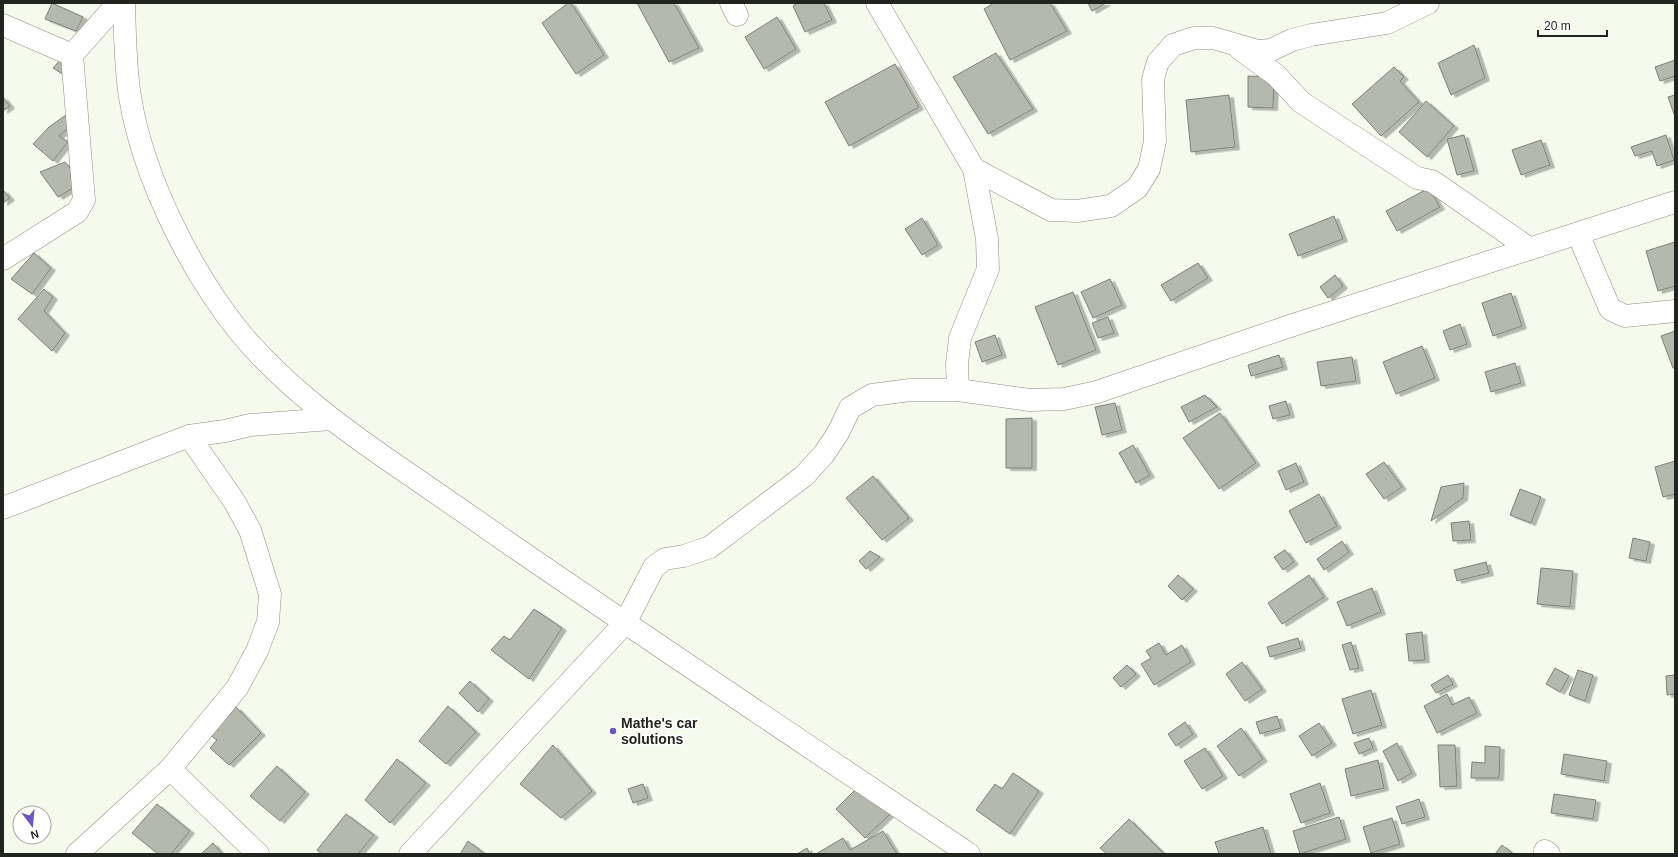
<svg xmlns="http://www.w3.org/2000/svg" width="1678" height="857" viewBox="0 0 1678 857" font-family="Helvetica,sans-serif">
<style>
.building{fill:#b5b9ad;stroke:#7e8176;filter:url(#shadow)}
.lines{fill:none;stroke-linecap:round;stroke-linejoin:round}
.minor-casing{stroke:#8b8e83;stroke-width:23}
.minor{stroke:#fff;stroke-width:22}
.poi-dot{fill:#6f53cd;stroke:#fff;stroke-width:1.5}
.labels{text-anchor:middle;stroke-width:3;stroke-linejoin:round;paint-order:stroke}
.poi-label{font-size:14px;font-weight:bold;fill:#22241f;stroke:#fff;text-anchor:start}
</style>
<defs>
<filter id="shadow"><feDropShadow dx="4.5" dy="2.5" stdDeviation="0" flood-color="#0004"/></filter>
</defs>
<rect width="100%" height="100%" fill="#f6faed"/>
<g class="building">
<path d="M52,3L83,17L76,31L45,19Z"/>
<path d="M568,3H571L604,55L576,74L542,23Z"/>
<path d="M637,3H674L699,48L669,62Z"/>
<path d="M798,3H824L832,20L805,32L793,6Z"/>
<path d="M994,3H1050L1067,31L1010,60L984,9Z"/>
<path d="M1088,3H1106L1092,11Z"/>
<path d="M777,17L796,49L764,69L745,37Z"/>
<path d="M1474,45L1485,78L1451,95L1438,63Z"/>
<path d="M996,53L1033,109L988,134L953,77Z"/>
<path d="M62,58L64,75L53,68Z"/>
<path d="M1675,60V76L1660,81L1655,67Z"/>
<path d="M895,64L919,107L849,146L825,102Z"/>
<path d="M1394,67L1404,77L1400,81L1419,102L1381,136L1352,104Z"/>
<path d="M1248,76L1274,77L1273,108L1248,107Z"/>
<path d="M1229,95L1235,147L1191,152L1186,100Z"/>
<path d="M1675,95V117L1668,97Z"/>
<path d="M3,97L10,106L3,111Z"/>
<path d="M1426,101L1454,126L1427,157L1399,132Z"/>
<path d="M66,115L73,124L59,136L68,142L53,161L33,144L49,127Z"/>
<path d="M1464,135L1474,171L1457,175L1447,139Z"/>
<path d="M1666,135L1674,160L1657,166L1652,151L1635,156L1631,147Z"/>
<path d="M1541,140L1550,165L1521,175L1512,150Z"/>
<path d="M65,162L74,173L70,175L75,187L58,197L40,172Z"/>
<path d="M1429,188L1440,207L1397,231L1386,211Z"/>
<path d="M3,190L10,198L3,203Z"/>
<path d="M1334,216L1343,239L1298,256L1289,234Z"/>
<path d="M922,218L938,245L922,255L905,229Z"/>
<path d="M1675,242V286L1658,291L1646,251Z"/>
<path d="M34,253L51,268L32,294L11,279Z"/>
<path d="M1198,263L1208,278L1171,301L1161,285Z"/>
<path d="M1335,275L1343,286L1328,298L1320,287Z"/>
<path d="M1110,279L1122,305L1093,318L1081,292Z"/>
<path d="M44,289L53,297L44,311L65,333L52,351L18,319Z"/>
<path d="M1073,292L1096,350L1058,365L1035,307Z"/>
<path d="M1511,293L1522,326L1493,336L1482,303Z"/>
<path d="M1108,317L1114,333L1098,338L1092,323Z"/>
<path d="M1460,324L1467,344L1450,350L1443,331Z"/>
<path d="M1675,331V368H1673L1661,336Z"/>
<path d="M995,335L1002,355L982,362L975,342Z"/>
<path d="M1422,346L1435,378L1396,394L1383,362Z"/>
<path d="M1279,355L1283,367L1251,376L1248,365Z"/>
<path d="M1352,357L1356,381L1321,386L1317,362Z"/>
<path d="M1515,363L1521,383L1491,392L1485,372Z"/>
<path d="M1205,395L1217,407L1189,422L1181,407Z"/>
<path d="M1286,401L1290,415L1273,419L1269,406Z"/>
<path d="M1115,403L1122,430L1102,435L1095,407Z"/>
<path d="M1220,413L1256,463L1219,489L1183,438Z"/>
<path d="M1032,418V468H1006V419Z"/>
<path d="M1133,445L1150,475L1136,483L1119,453Z"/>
<path d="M1675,461V494L1663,497L1655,467Z"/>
<path d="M1384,462L1402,487L1384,499L1366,474Z"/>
<path d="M1296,463L1304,482L1286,490L1278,471Z"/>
<path d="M873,476L909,518L882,540L846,498Z"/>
<path d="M1464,483L1463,498L1431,521L1441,487Z"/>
<path d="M1520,489L1541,497L1531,523L1510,515Z"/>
<path d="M1319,494L1337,526L1306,543L1289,511Z"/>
<path d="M1469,521L1471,540L1453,541L1451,523Z"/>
<path d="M1633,538L1650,542L1646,561L1629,558Z"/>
<path d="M1342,541L1349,552L1324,570L1317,559Z"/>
<path d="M1285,550L1294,562L1283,570L1274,557Z"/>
<path d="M870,551L880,557L866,569L859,561Z"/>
<path d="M1486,562L1489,573L1457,581L1454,570Z"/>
<path d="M1541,568L1573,571L1570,607L1537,604Z"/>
<path d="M1178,575L1193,589L1182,600L1168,586Z"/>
<path d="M1309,575L1324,597L1282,624L1268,603Z"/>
<path d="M1372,588L1381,612L1347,626L1337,602Z"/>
<path d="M534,609L562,628L529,679L491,650L504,636L510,640Z"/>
<path d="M1422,632L1425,660L1409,661L1406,634Z"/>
<path d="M1298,638L1301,648L1270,657L1267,647Z"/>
<path d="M1351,642L1359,668L1350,670L1342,645Z"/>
<path d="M1159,643L1166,655L1182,645L1191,662L1154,685L1141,664L1151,658L1146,651Z"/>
<path d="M1242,662L1262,689L1245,701L1226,674Z"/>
<path d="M1127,665L1136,674L1121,687L1113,678Z"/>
<path d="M1555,668L1569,676L1560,692L1546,684Z"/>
<path d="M1578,670L1593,675L1585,701L1569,695Z"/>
<path d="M1448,675L1453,684L1436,693L1431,685Z"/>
<path d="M1675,675V694L1667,695L1666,676Z"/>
<path d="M470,681L489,699L478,712L459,693Z"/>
<path d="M1371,690L1382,725L1353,734L1342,699Z"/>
<path d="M1447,694L1452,705L1469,697L1477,713L1437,733L1424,706Z"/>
<path d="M448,706L476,732L446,764L419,741Z"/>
<path d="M236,707L261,733L229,765L210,748L217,740L210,735Z"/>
<path d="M1277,716L1281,728L1260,734L1256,722Z"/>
<path d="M1185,722L1193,734L1176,746L1168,734Z"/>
<path d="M1319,723L1332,743L1312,756L1299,736Z"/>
<path d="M1241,728L1263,759L1239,776L1217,746Z"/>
<path d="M1369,738L1373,748L1359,754L1354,743Z"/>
<path d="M1397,743L1412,773L1398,781L1383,751Z"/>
<path d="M553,745L592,791L561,818L520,784Z"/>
<path d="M1438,745H1455L1457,786L1440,787Z"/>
<path d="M1485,746L1500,747L1499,778H1471L1472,762L1485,763Z"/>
<path d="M1205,748L1223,776L1202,789L1184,761Z"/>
<path d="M1564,754L1607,761L1604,781L1561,774Z"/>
<path d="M397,759L426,783L390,823L365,800Z"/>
<path d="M1378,760L1384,788L1351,796L1345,769Z"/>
<path d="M277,766L305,792L280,821L250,796Z"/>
<path d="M1013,773L1039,791L1010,834L976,810L995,784L1002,789Z"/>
<path d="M862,783L891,813L865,838L836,809Z"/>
<path d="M1320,783L1330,813L1301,823L1290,794Z"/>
<path d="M643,784L648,798L633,803L628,789Z"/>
<path d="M1554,794L1596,800L1593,819L1551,813Z"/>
<path d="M1419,799L1425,817L1402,824L1396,807Z"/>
<path d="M157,804L190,831L171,854H158L132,833Z"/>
<path d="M346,814L374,835L358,854H322L317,850Z"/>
<path d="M1339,817L1346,839L1300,854L1293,831Z"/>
<path d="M1392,818L1400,844L1371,853L1363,827Z"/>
<path d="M1129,819L1164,854H1107L1100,848Z"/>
<path d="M1263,827L1271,854H1219L1215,842Z"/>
<path d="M883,831L897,854H816L843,838L850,850Z"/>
<path d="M468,841L485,854H460Z"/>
<path d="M213,843L222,854H201Z"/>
<path d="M1502,845L1512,853L1511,854H1495Z"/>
<path d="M807,848L810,854H797Z"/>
</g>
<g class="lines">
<g class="minor-casing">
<g id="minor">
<path d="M124,3C125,34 125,66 130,97C143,177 191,273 242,335C287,388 343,429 400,468C435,492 470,516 504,540C658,646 814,750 969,854"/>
<path d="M731,3L737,15"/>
<path d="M877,3L974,169L987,239L988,269L960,338L957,364L958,390"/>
<path d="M3,25L72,55"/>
<path d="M1240,49L1276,75L1301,102L1417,178L1432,181L1530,249"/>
<path d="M974,169L1051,210L1077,211L1111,206L1137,188L1149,169L1155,141L1153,79L1158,62L1173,45L1194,38H1213L1258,51L1271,50L1292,40L1311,35L1387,23L1428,3"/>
<path d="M1578,234L1610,309L1625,316L1675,311"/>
<path d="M3,259L77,212L84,200L72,55L118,3"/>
<path d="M3,508L189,436L225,431L250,425L332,419"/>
<path d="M170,769L258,854"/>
<path d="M1545,851L1549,854"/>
<path d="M77,854L170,769L237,688L257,651L268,622L270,594L250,530L234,501L189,436"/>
<path d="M410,854L625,623L654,567L665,559L684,556L710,547L804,476L824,454L838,433L850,408L872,395L910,390H958L1030,400L1064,399L1097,392L1287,327L1675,202"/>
</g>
</g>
<use href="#minor" class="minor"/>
</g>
<circle class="poi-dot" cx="613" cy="731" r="4"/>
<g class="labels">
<g class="poi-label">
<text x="621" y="728">Mathe's car<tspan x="621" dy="16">solutions</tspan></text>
</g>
</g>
<rect width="1678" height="857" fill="none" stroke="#22241f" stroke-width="8"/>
<g transform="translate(32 825) rotate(164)"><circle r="19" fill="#ffffff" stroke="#a7a7a5"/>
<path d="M0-3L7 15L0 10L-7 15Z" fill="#6f53cd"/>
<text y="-6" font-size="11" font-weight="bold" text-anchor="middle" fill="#22241f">N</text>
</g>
<path d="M1538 30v6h69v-6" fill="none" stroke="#22241f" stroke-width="2"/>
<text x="1544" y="30" font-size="12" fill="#22241f" stroke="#ffffff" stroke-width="3" paint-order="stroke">20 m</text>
</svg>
